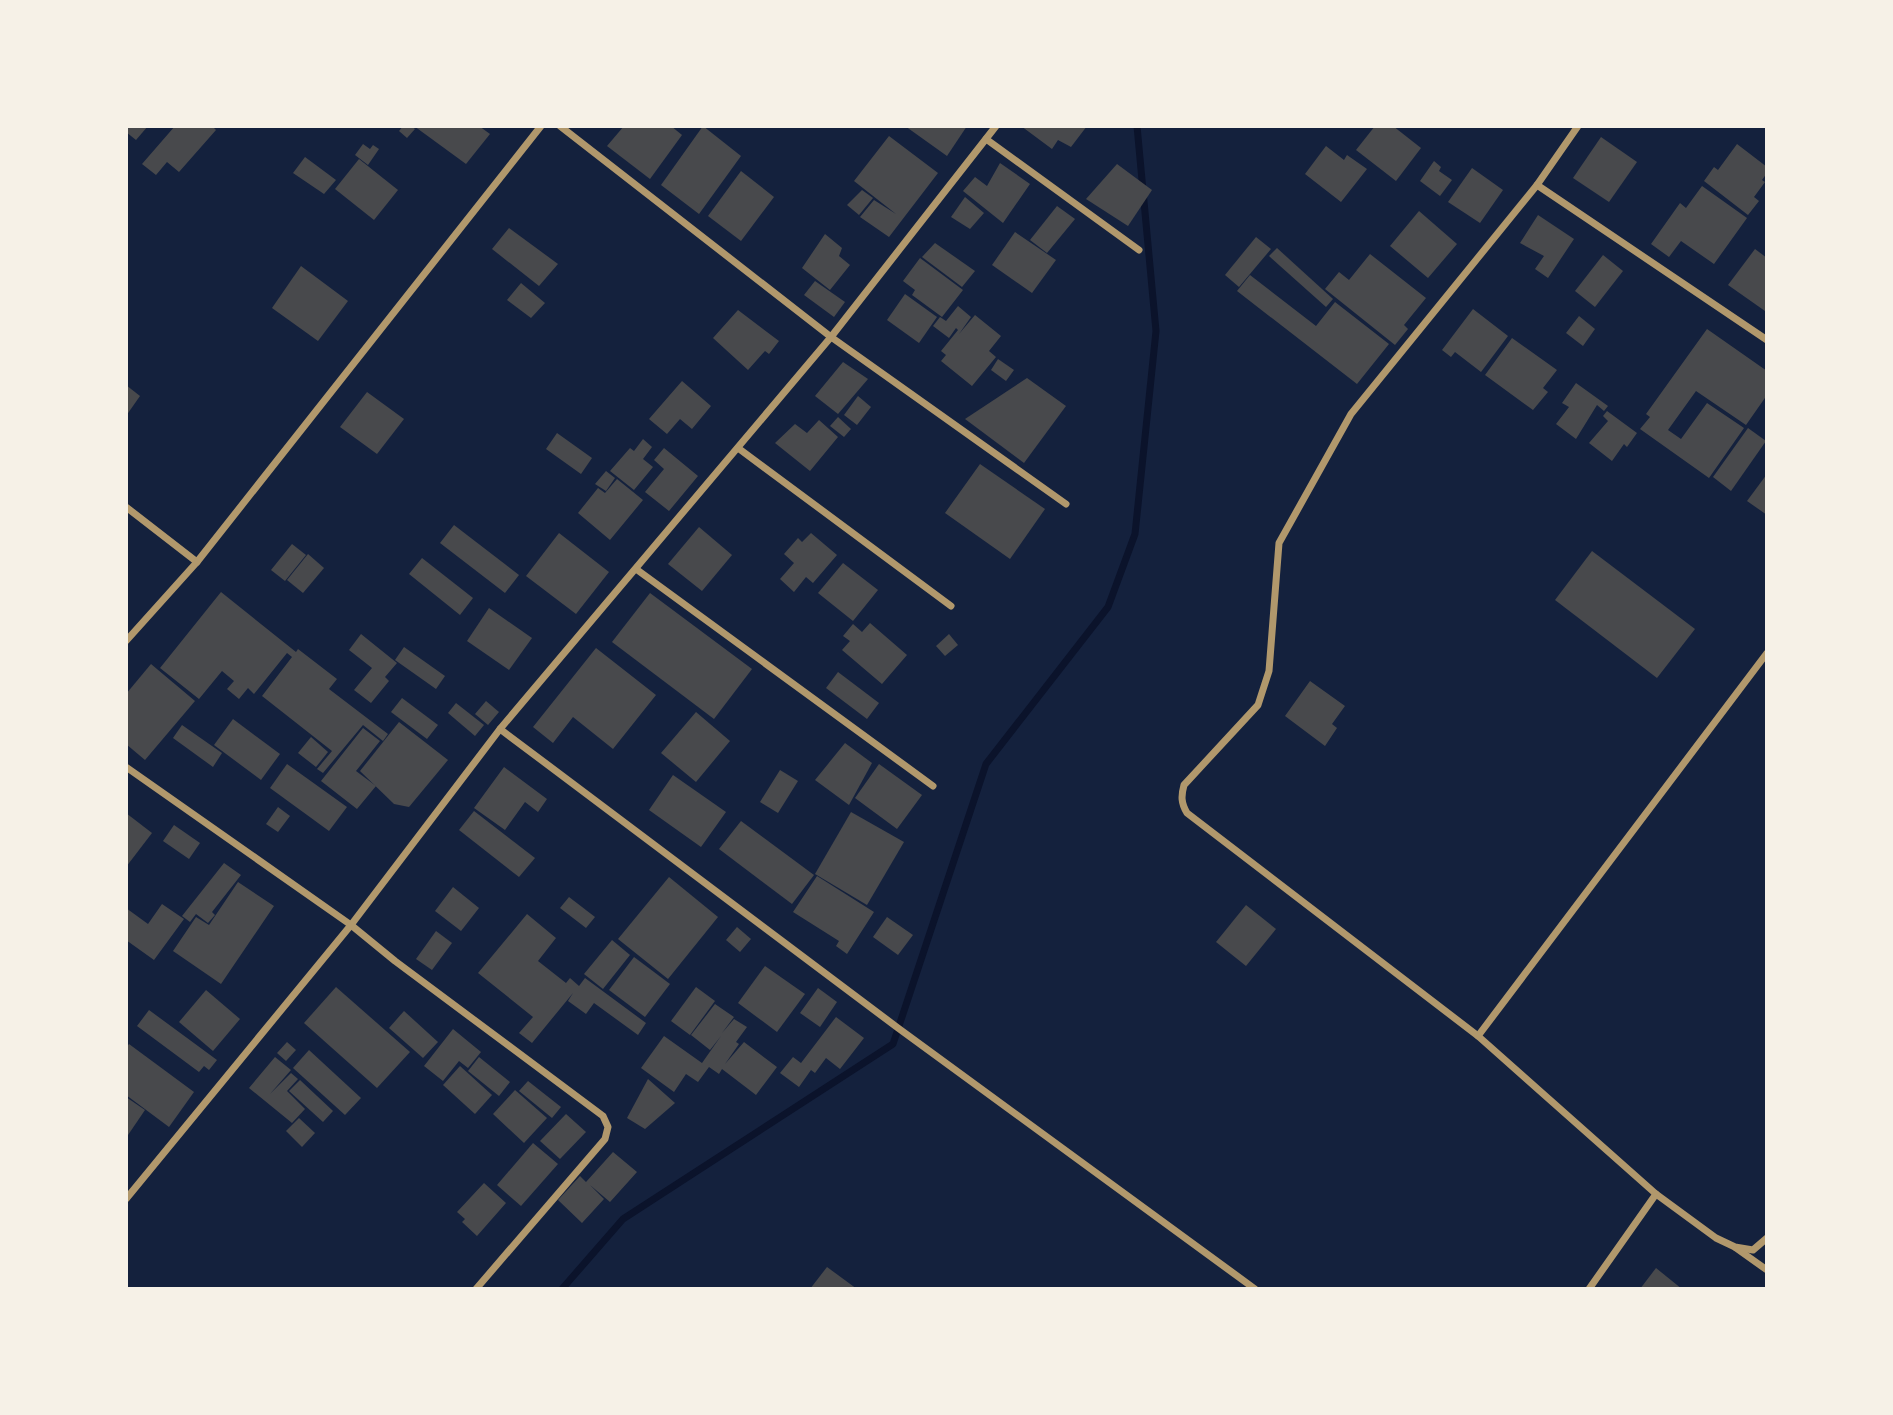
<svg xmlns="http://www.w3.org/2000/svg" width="1893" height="1415" viewBox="0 0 1893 1415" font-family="'Times New Roman',serif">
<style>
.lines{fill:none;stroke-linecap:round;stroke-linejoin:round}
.stream{stroke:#0b132b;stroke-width:7}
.building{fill:#48494c}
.minor{stroke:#b1986c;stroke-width:7}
</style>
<rect width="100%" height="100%" fill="#14213d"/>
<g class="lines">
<path class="stream" d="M562,1289L623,1219L893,1044L986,764L1108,607L1135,534L1156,331L1137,126"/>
</g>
<g class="building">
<path d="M126,126H148L136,140L126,132Z"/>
<path d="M175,126H212L216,130L179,172L167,162L156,175L142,164Z"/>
<path d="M403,126H411L415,129L407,138L399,131Z"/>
<path d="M414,126H479L490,134L466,164Z"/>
<path d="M624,126H671L682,135L650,179L607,146Z"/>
<path d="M703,126L741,156L699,214L661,185Z"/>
<path d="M905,126H967L947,156Z"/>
<path d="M1021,126H1087L1071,147L1058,140L1052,149Z"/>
<path d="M1375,126H1393L1421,148L1396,181L1356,150Z"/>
<path d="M889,136L938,173L889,237L860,217L874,200L896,214L854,181Z"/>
<path d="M1601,137L1637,162L1609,202L1573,178Z"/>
<path d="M363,144L370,149L373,145L379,149L368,165L355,155Z"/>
<path d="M1737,144L1767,167V173L1762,180L1765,182L1754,197L1759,201L1748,215L1704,181L1714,167L1718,170Z"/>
<path d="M1326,146L1344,160L1347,155L1367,169L1341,202L1305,174Z"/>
<path d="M305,157L336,180L324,194L293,173Z"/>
<path d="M359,159L398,190L374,220L335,189Z"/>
<path d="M1434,161L1441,167L1439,171L1452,180L1440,196L1420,181Z"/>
<path d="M1000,163L1030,184L1003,223L963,191L975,177L987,186Z"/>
<path d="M1117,164L1152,190L1128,226L1086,199Z"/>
<path d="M1472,168L1503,190L1480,223L1448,202Z"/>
<path d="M741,171L774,197L741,241L708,216Z"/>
<path d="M1702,186L1747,218L1714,264L1681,241L1669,257L1651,244L1680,203L1686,208Z"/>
<path d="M862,190L873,198L859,215L847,205Z"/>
<path d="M965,197L984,213L970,229L951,217Z"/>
<path d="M1057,206L1075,219L1047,253L1030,240Z"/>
<path d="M1419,211L1457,244L1428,278L1390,246Z"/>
<path d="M1538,215L1574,239L1548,278L1535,269L1544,256L1520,243Z"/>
<path d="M509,228L558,264L539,286L492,249Z"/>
<path d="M1015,232L1056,260L1032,293L992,265Z"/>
<path d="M825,234L842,248L839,256L850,265L830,290L802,268Z"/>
<path d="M1256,237L1271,249L1239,287L1225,275Z"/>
<path d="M935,243L975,271L962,287L922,257Z"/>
<path d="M1277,248L1333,299L1326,307L1269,256Z"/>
<path d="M1755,249L1767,258V308L1765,311L1728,285Z"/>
<path d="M1370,254L1426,298L1404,325L1408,329L1395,345L1325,289L1339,272L1349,280Z"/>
<path d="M1603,255L1623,271L1595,307L1575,291Z"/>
<path d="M920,258L963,290L942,317L912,295L915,290L903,281Z"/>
<path d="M301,266L348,301L318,341L272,308Z"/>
<path d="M1250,275L1316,326L1335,302L1389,344L1357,384L1237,291Z"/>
<path d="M815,281L845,302L834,317L804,295Z"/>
<path d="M521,283L545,303L531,318L507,300Z"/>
<path d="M905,294L937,317L919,343L887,320Z"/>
<path d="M958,306L971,317L959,334L975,315L1001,336L989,351L996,357L972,386L941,361L946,355L941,351L958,330L956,328L949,338L933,326L940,317L946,321Z"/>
<path d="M1473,309L1508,336L1481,372L1455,352L1451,357L1442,350Z"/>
<path d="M738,310L779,341L769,354L765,351L748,370L713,338Z"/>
<path d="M1579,316L1595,329L1583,346L1566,333Z"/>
<path d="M1707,329L1767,371V395L1746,425L1696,391L1668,430L1681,439L1707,403L1744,428L1709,478L1640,429L1650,417L1646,414Z"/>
<path d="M1512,338L1557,370L1543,388L1548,392L1533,410L1485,375Z"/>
<path d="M998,359L1014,370L1006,381L991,370Z"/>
<path d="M843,362L868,379L838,414L815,396Z"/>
<path d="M1027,378L1066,406L1024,463L965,419Z"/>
<path d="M682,381L711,406L692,429L680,419L667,434L649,419Z"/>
<path d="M1576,383L1608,406L1604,411L1597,405L1576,439L1556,424L1569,407L1562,403Z"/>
<path d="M126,385L140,396L126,416Z"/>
<path d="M367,392L404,419L377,454L340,427Z"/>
<path d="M858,396L871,407L857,425L844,415Z"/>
<path d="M1607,411L1637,433L1627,447L1624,444L1612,461L1589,443L1608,421L1603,416Z"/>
<path d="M838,417L851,429L844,437L830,426Z"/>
<path d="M819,420L838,437L810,471L775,443L795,424L807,433Z"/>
<path d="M1748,428L1766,441L1731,491L1713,477Z"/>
<path d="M557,433L592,458L581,474L546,449Z"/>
<path d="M643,439L652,447L643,459L653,467L634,490L610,471L630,448L634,451Z"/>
<path d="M664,448L698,476L669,511L645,492L664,469L654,460Z"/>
<path d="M980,464L1045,509L1010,559L945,513Z"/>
<path d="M606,471L615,478L606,491L595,484Z"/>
<path d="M1767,474V515L1747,501Z"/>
<path d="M617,479L643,500L610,540L578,513L598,488L605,493Z"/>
<path d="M454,525L519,575L505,593L440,543Z"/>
<path d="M699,527L732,555L702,591L668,564Z"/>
<path d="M559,533L609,572L576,614L526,576Z"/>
<path d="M811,533L837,555L813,583L806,577L794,592L780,579L794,563L784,554L798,538L802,542Z"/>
<path d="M292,544L306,555L285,581L271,570Z"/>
<path d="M1592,551L1695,629L1657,678L1555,600Z"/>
<path d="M308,554L324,568L303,593L287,580Z"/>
<path d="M422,558L473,598L460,615L409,574Z"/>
<path d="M843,563L878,590L853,621L818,593Z"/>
<path d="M221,592L296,652L298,649L337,679L329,689L388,734L383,741L363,725L323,773L317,769L332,751L262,696L292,657L287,653L254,694L248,688L239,699L227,689L234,681L222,671L199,699L160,668Z"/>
<path d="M650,593L752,669L714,719L612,642Z"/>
<path d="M489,608L532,638L509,670L467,641Z"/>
<path d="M870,623L907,655L882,684L842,650L850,641L843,636L853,624L862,632Z"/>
<path d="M361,634L397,663L385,677L389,681L371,703L354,690L372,668L349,650Z"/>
<path d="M949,634L958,645L945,656L936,646Z"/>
<path d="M404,647L445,676L436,689L395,660Z"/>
<path d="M596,648L656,695L613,749L573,717L553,743L533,727Z"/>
<path d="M151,664L195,701L145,760L126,744V694Z"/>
<path d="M838,672L879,703L867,719L826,688Z"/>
<path d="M1310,681L1345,706L1332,724L1337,728L1325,746L1285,716Z"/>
<path d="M402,698L438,725L427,739L391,712Z"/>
<path d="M486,701L499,712L488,725L475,714Z"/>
<path d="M456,703L484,725L475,736L448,713Z"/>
<path d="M696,712L730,741L696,782L661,753Z"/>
<path d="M233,719L280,754L261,780L214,745Z"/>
<path d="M399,722L448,760L409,807L394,804L360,771Z"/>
<path d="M182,725L222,753L213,767L173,738Z"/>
<path d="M363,728L380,741L356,771L376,786L357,809L321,781Z"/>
<path d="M311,737L328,752L316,767L298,753Z"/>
<path d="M845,743L872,763L849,805L815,780Z"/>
<path d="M287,764L347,807L329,831L270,788Z"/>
<path d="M879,764L922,795L897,829L855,798Z"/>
<path d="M504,767L547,799L538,812L525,802L505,830L474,808Z"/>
<path d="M780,770L798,781L778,813L760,802Z"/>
<path d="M673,775L726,812L701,847L649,810Z"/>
<path d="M278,807L290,816L278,832L266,824Z"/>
<path d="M474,811L535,858L519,877L459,830Z"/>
<path d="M851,812L904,842L867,905L815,874Z"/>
<path d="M126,813L152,833L126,867Z"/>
<path d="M741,821L814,875L792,904L719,849Z"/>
<path d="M174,825L200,843L189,859L163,841Z"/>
<path d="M224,863L241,875L212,912L215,915L208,923L196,914L190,922L182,916Z"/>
<path d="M817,876L874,912L847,954L836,946L839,941L793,912Z"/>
<path d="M669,877L718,917L668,979L618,939Z"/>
<path d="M238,882L274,906L221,984L173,951L196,917L209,925Z"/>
<path d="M453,887L479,908L461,931L435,911Z"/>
<path d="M569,897L595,917L586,928L560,908Z"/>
<path d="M162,904L184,919L154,960L126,940V908L148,924Z"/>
<path d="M1246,905L1276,929L1246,966L1216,942Z"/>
<path d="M527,914L556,938L538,961L566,983L570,978L579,986L585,978L646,1023L638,1035L594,1003L586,1014L568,1001L573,993L532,1043L519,1033L533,1017L478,973Z"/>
<path d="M887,917L913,935L898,955L873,937Z"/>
<path d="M737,927L751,939L740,952L726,940Z"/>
<path d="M436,931L452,943L432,970L416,959Z"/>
<path d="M612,940L630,955L603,989L584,974Z"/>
<path d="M634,957L670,984L645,1017L609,990Z"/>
<path d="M765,966L805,994L777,1032L738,1003Z"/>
<path d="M336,987L410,1052L377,1088L304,1023Z"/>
<path d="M696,987L715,1001L690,1035L671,1021Z"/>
<path d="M818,988L837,1002L820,1027L800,1013Z"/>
<path d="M206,990L240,1019L213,1051L179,1022Z"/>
<path d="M715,1004L734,1017L722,1033L734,1019L747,1027L736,1042L739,1044L725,1064L744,1042L777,1067L756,1095L722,1069L719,1074L709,1067L698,1082L686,1074L674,1092L641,1068L664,1036L702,1063L721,1036L710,1050L691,1035Z"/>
<path d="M149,1010L217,1060L209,1070L204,1066L199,1072L137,1026Z"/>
<path d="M404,1011L438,1042L423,1058L389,1028Z"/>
<path d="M836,1017L864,1038L840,1069L826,1058L815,1073L811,1070L799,1087L780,1073L793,1057L801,1063Z"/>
<path d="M453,1029L481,1052L468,1068L459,1061L443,1081L424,1066Z"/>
<path d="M287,1042L296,1050L286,1061L277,1053Z"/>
<path d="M129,1044L194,1092L169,1127L126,1095V1048Z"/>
<path d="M309,1050L361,1098L345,1115L293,1068Z"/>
<path d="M275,1057L291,1070L270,1094L291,1073L298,1079L287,1091L305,1109L292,1123L249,1088Z"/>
<path d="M479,1057L510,1082L499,1096L468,1071Z"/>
<path d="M460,1066L492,1095L475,1114L443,1085Z"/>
<path d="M648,1079L675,1103L645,1129L627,1118Z"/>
<path d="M300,1080L333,1111L323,1122L289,1091Z"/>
<path d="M528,1081L561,1107L552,1118L519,1091Z"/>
<path d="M515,1090L547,1118L524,1143L493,1114Z"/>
<path d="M126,1097L145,1110L126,1138Z"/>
<path d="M566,1114L586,1132L560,1159L540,1141Z"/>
<path d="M299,1118L315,1133L302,1147L286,1131Z"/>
<path d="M533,1143L558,1164L521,1206L497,1185Z"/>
<path d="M613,1152L637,1172L610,1202L590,1185L604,1199L582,1223L558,1200L580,1176L586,1182Z"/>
<path d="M484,1183L506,1203L477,1236L462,1222L465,1219L457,1212Z"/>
<path d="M827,1267L857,1289H810Z"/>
<path d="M1656,1268L1682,1289H1640Z"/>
</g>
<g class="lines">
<g class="minor">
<path d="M560,126L831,337L1066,504"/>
<path d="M1578,126L1537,185L1351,414L1279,543L1269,671L1258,705L1184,785C1181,796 1181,803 1187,813L1478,1036L1656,1194L1716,1238L1735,1247L1753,1250L1767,1238"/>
<path d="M986,139L1139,250"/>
<path d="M1537,185L1767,340"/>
<path d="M738,448L951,606"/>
<path d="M126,507L197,562"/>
<path d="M636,569L933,786"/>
<path d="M126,641L197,562L541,126"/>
<path d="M500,729L898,1028L1255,1289"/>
<path d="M126,767L351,925L395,961L603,1116L608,1127L605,1139L476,1289"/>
<path d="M1478,1036L1767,653"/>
<path d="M126,1199L351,925L500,729L831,337L996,126"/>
<path d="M1736,1248L1767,1270"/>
<path d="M1589,1289L1656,1194"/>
</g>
</g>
<rect width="1893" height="1415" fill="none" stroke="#f6f1e7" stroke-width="256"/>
</svg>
